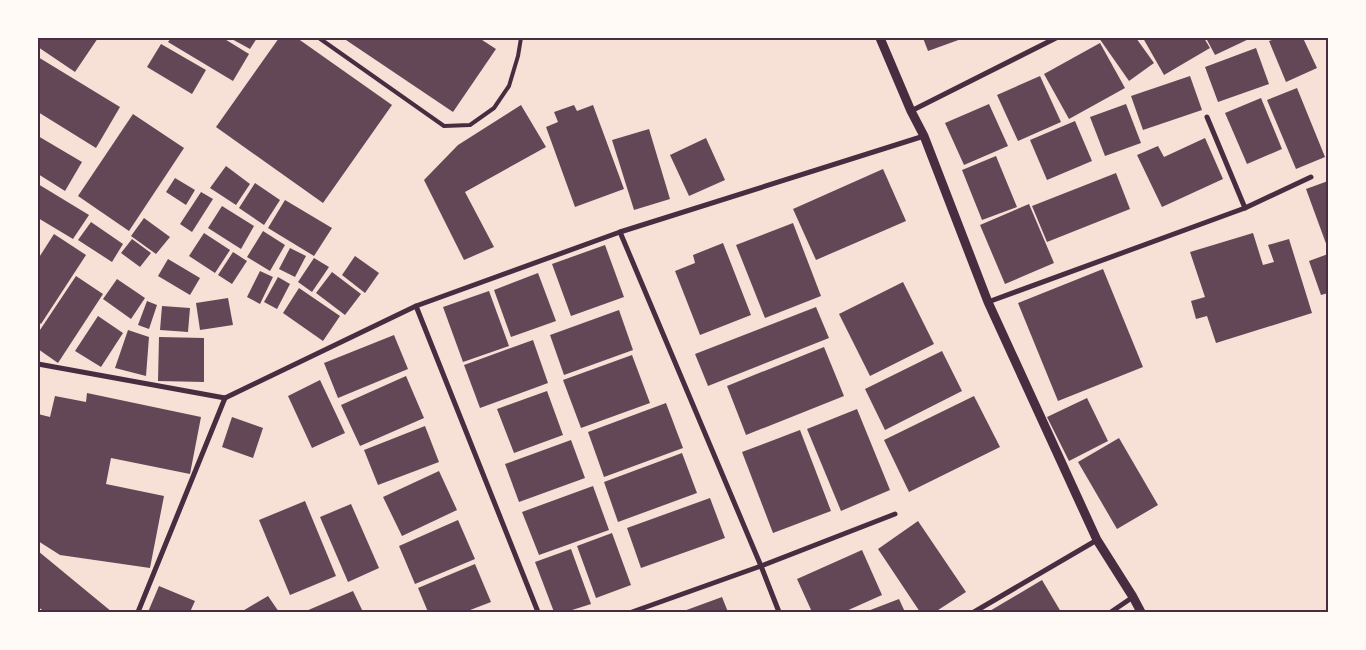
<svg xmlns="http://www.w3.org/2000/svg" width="1366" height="650" viewBox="0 0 1366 650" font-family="Inter,sans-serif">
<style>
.building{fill:#644757}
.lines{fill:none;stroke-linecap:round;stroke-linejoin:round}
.service{stroke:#4a2c40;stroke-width:4}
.minor{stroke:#4a2c40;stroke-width:5}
.tertiary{stroke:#4a2c40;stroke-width:9}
.neatline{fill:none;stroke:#4a2c40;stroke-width:2}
</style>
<rect width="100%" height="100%" fill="#f7e1d7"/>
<g class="building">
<path d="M38,38H98L75,72L38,47Z"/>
<path d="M171,38H223L249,54L233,81L168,42Z"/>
<path d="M230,38H257L250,49Z"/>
<path d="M279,38H297L392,105L323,203L216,127Z"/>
<path d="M343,38H479L496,49L453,112Z"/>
<path d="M923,38H964L928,51Z"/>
<path d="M1099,38H1136L1154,63L1129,81Z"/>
<path d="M1143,38H1204L1210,48L1164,75Z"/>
<path d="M1206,38H1251L1215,55Z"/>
<path d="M1277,38H1303L1317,68L1286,82L1269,41Z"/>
<path d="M1100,43L1125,88L1069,119L1044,74Z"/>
<path d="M161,44L206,70L192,94L147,67Z"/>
<path d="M1256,48L1269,84L1218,102L1205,67Z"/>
<path d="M38,57L120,107L96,148L38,112Z"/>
<path d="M1040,76L1061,122L1018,141L997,95Z"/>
<path d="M1190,76L1202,110L1143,130L1131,96Z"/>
<path d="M1297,88L1325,157L1296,169L1267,100Z"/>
<path d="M1261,98L1282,149L1247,164L1225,113Z"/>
<path d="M989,104L1008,146L964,165L945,123Z"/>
<path d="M1126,104L1141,143L1105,156L1090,117Z"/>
<path d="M521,105L546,147L465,192L494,247L464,260L424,180L458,145Z"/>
<path d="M574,105L577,111L593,105L624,189L575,207L546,127L558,122L554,112Z"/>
<path d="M133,114L184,148L129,231L78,196Z"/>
<path d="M1075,121L1092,161L1047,180L1030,140Z"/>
<path d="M649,129L670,199L634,210L612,140Z"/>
<path d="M38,136L82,162L65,191L38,174Z"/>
<path d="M706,138L725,180L689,196L670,155Z"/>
<path d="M1205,138L1223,179L1162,207L1137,155L1158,146L1164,157Z"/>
<path d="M996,156L1017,207L982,220L962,170Z"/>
<path d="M226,166L250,184L236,205L210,188Z"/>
<path d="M883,169L906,221L816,260L793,209Z"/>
<path d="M1116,173L1130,209L1047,242L1032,206Z"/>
<path d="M175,178L195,190L186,205L166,192Z"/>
<path d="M1328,181V249L1306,189Z"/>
<path d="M255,183L280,200L264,225L239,208Z"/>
<path d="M38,184L89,215L73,239L38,218Z"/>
<path d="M201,192L213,199L192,232L180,224Z"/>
<path d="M285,200L332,228L314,256L268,228Z"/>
<path d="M1029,204L1054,263L1005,284L980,225Z"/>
<path d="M222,206L254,226L241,249L208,228Z"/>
<path d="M144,218L170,237L156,254L131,236Z"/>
<path d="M91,222L123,244L112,262L78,240Z"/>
<path d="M793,223L821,296L765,318L736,245Z"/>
<path d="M263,231L285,245L270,271L247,257Z"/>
<path d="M204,233L230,250L215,273L189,256Z"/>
<path d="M1253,233L1263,265L1274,262L1268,245L1289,239L1312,313L1216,343L1207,316L1196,319L1191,301L1205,297L1190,252Z"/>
<path d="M54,234L86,255L41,324L38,322V259Z"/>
<path d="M132,239L151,253L140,267L121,253Z"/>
<path d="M723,243L751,315L700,335L675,271L695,263L693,255Z"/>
<path d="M605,245L624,297L571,316L552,264Z"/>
<path d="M290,248L306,256L295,277L279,269Z"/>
<path d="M233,252L247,261L232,284L218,275Z"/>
<path d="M1328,254V293L1321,295L1309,261Z"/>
<path d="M355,256L379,273L365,293L342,275Z"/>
<path d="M314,258L329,267L312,292L298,282Z"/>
<path d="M168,259L200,278L190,295L158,276Z"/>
<path d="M1103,269L1143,367L1058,401L1018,303Z"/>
<path d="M260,271L273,277L260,304L247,297Z"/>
<path d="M332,272L361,294L345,315L316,293Z"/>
<path d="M538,273L556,321L511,337L494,290Z"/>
<path d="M76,276L103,294L58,363L38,349V333Z"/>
<path d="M278,277L290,284L277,309L264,302Z"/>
<path d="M117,279L145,298L131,319L103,299Z"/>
<path d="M903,282L934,344L870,376L839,314Z"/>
<path d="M299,288L340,316L323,341L283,313Z"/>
<path d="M489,291L509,346L463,362L443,307Z"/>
<path d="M228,298L233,325L200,330L196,303Z"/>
<path d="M147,301L157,305L149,329L138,325Z"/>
<path d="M162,306L190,308L188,332L160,330Z"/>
<path d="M816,307L829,338L708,386L695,354Z"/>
<path d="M619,310L633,350L564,375L550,335Z"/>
<path d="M98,316L123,333L101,367L75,351Z"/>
<path d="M128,330L149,337L146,376L115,368Z"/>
<path d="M394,335L408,369L338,398L324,363Z"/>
<path d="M159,337L204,338V382L158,381Z"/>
<path d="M533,340L548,383L480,408L464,365Z"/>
<path d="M824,347L844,396L746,435L727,386Z"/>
<path d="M942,351L962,391L885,430L865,389Z"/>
<path d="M632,355L650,403L581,428L563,380Z"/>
<path d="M406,376L424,418L360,446L341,405Z"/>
<path d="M320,380L345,433L312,448L288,396Z"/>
<path d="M547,391L563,435L514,453L497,409Z"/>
<path d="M87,393L201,417L190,474L111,458L106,484L164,496L150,568L60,555L38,541V414L50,417L55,396L86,402Z"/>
<path d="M974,396L1000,447L909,492L884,440Z"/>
<path d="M1087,398L1108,441L1069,461L1047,417Z"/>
<path d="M666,403L683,448L604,477L588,432Z"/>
<path d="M857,409L890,490L841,511L807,429Z"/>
<path d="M232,417L263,428L253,458L222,447Z"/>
<path d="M425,426L439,462L378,485L364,450Z"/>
<path d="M800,430L831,511L773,533L742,452Z"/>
<path d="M1119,438L1158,505L1117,529L1078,462Z"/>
<path d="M571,440L585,478L519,502L505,464Z"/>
<path d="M682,453L697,493L618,522L604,482Z"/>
<path d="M439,471L457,510L402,536L383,497Z"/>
<path d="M593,486L609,530L539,555L522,512Z"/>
<path d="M710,498L725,538L641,568L627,528Z"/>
<path d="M305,501L336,576L290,595L259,520Z"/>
<path d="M351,504L379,568L348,582L320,517Z"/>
<path d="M458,520L475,559L415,584L399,546Z"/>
<path d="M918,521L966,592L935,612H920L878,549Z"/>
<path d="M612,533L631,585L596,598L577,546Z"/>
<path d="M571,549L591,604L566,612H554L535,562Z"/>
<path d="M862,550L882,595L844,612H812L797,579Z"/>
<path d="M38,551L112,612H45L38,607Z"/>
<path d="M475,564L491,602L465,612H428L418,588Z"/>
<path d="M1042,580L1061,612H988Z"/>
<path d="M159,586L195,601L190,612H148Z"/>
<path d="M353,591L363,612H307L306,611Z"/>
<path d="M268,596L279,612H241Z"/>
<path d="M722,597L728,612H681Z"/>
<path d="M899,599L905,612H865Z"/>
</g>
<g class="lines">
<path class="service" d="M319,38L444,126L470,125L494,108L509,86L518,56L521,38"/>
<g class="minor">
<path d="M911,111L1056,38"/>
<path d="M1207,117L1245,208"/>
<path d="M620,232L761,566L779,612"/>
<path d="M988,302L1245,208L1311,177"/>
<path d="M416,306L538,612"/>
<path d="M38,364L225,398L416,306L620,232L924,136"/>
<path d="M138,612L225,398"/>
<path d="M632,612L761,566L895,514"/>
<path d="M974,612L1097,540"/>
<path d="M1111,612L1133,597"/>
</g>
<path class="tertiary" d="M880,38L911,111L924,136L988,302L1097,540L1133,597L1141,612"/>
</g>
<rect width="1366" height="650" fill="none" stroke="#fffaf5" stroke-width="78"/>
<rect x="39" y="39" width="1288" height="572" class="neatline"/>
</svg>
